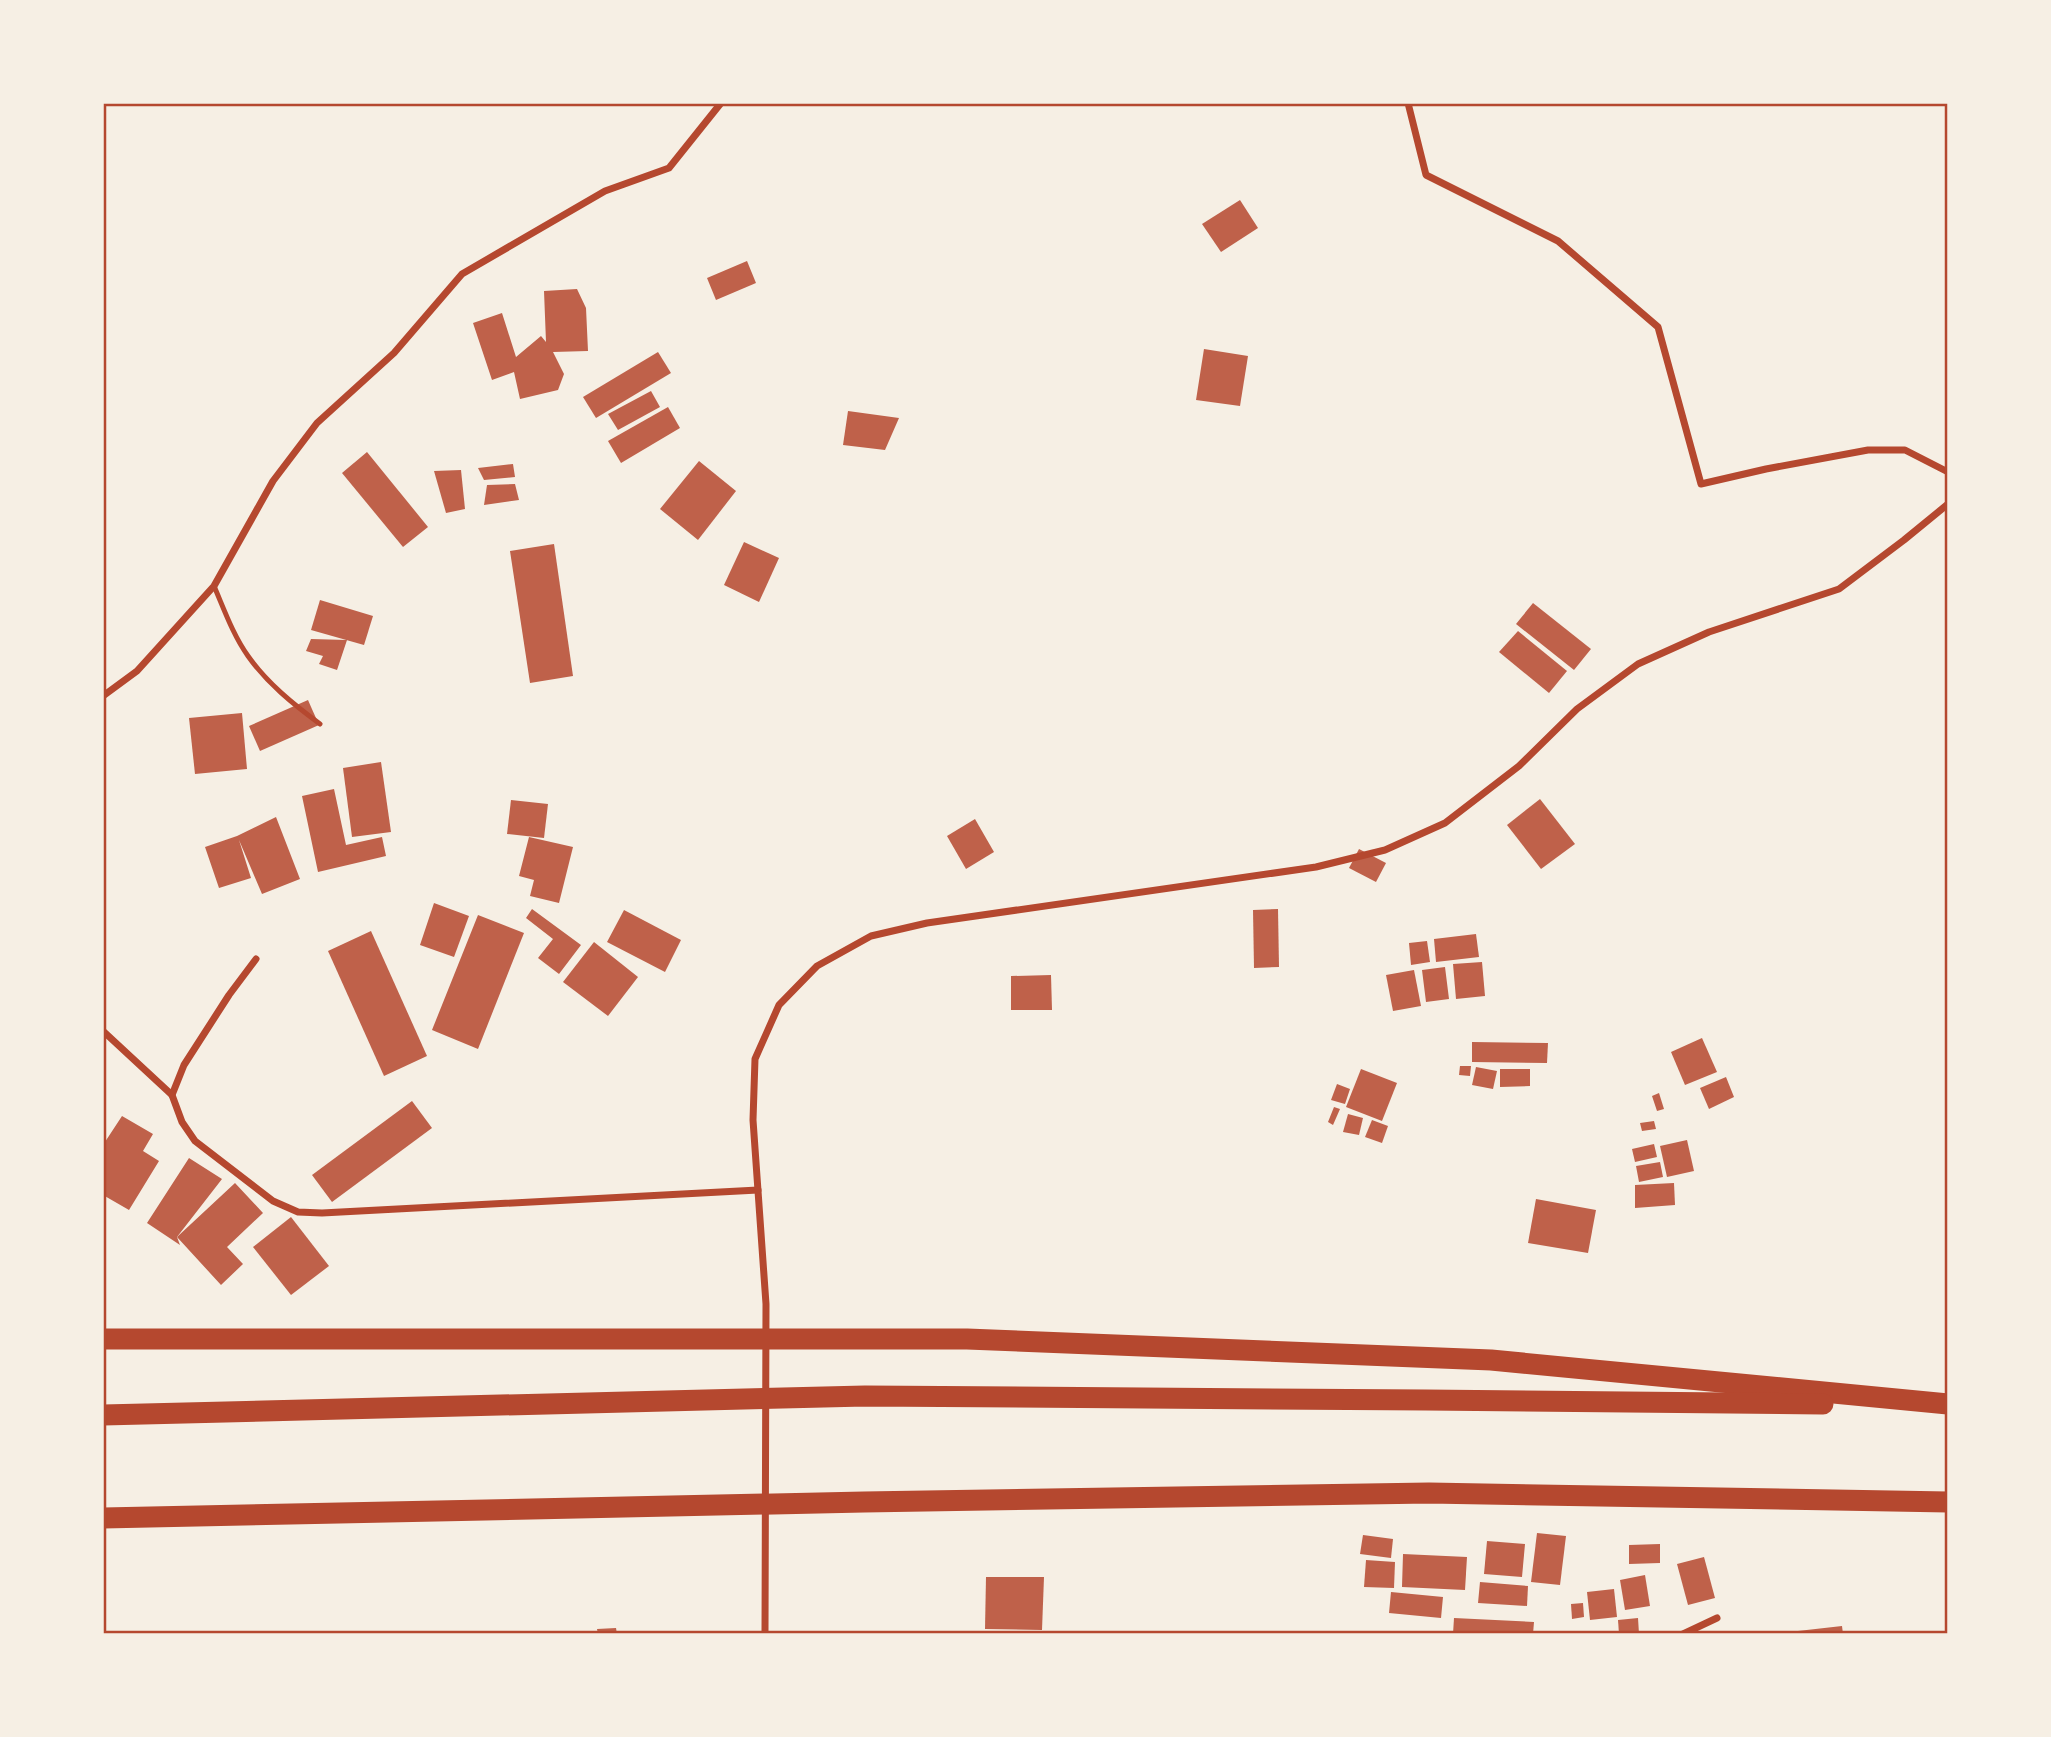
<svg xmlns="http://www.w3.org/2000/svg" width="2051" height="1737" viewBox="0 0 2051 1737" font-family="Arial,sans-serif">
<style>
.building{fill:#bf614a}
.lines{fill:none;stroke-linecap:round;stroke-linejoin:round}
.service{stroke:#b5482f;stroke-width:5}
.minor{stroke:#b5482f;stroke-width:7}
.motorway{stroke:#b5482f;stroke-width:21}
.neatline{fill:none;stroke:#b5482f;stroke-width:2.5}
</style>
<rect width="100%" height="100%" fill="#f6efe4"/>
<g class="building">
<path d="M1240,200L1258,228L1221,252L1202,224Z"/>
<path d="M747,261L756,283L716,300L707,278Z"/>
<path d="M577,289L586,308L588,351L553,352L564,374L558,390L520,399L514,372L492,380L473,323L502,313L516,357L541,336L546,342L544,291Z"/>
<path d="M1204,349L1248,356L1240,406L1196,400Z"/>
<path d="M658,352L671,373L596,418L583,397Z"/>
<path d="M651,391L660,407L618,430L608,414Z"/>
<path d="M668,407L680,428L621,463L608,441Z"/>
<path d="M848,411L899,418L885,450L843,445Z"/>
<path d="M367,452L428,527L403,547L342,473Z"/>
<path d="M699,461L736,491L698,540L660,509Z"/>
<path d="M513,464L515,477L484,480L478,468Z"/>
<path d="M461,470L465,509L446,513L434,471Z"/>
<path d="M515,484L519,500L484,505L487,485Z"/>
<path d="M744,542L779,558L759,602L724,585Z"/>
<path d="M554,544L573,676L530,683L510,551Z"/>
<path d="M320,600L373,616L364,645L311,630Z"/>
<path d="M1533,603L1591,649L1574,670L1516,624Z"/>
<path d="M1518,631L1567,671L1549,693L1499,652Z"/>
<path d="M311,639L347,640L337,670L319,664L323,656L306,651Z"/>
<path d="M308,700L319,725L260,751L249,726Z"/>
<path d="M242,713L247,769L195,774L189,718Z"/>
<path d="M381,762L391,832L352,837L343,768Z"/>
<path d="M334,789L346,845L382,837L386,856L318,872L302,796Z"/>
<path d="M1540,799L1575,844L1541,869L1507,825Z"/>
<path d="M511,800L548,804L544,838L507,834Z"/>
<path d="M276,817L300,879L262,894L239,840L251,878L219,888L205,847L237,836Z"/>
<path d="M975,819L994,852L966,869L947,836Z"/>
<path d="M529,837L573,847L559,903L530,896L534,880L519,876Z"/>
<path d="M1359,849L1386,863L1376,882L1349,868Z"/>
<path d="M434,903L469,916L454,957L420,945Z"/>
<path d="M532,909L581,945L559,974L538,958L553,939L526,918Z"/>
<path d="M1278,909L1279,967L1254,968L1253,910Z"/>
<path d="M624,910L681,940L665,972L607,942Z"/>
<path d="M478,915L524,933L478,1049L432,1030Z"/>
<path d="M371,931L427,1056L384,1076L328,951Z"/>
<path d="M1476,934L1479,957L1436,962L1434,939Z"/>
<path d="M1427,941L1430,962L1411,965L1409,943Z"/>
<path d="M594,942L638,977L608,1016L563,982Z"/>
<path d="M1482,962L1485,996L1456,999L1453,964Z"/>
<path d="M1445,967L1449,999L1426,1002L1422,970Z"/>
<path d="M1414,970L1421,1006L1393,1011L1386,975Z"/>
<path d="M1051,975L1052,1010H1011V976Z"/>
<path d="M1702,1038L1717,1072L1685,1085L1671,1052Z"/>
<path d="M1472,1042L1548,1043L1547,1063L1472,1062Z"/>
<path d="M1460,1066H1471L1470,1076L1459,1075Z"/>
<path d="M1476,1067L1497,1071L1493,1089L1472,1085Z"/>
<path d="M1361,1069L1397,1083L1382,1121L1346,1107Z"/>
<path d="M1500,1069H1530V1086L1500,1087Z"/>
<path d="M1726,1077L1734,1097L1709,1109L1700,1088Z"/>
<path d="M1337,1084L1350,1089L1345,1104L1331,1100Z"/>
<path d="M1659,1093L1664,1109L1657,1111L1652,1096Z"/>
<path d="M412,1101L432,1128L332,1202L312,1175Z"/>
<path d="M1334,1107L1340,1109L1333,1125L1328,1122Z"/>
<path d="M1348,1114L1363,1118L1359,1135L1343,1132Z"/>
<path d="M122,1116L153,1134L143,1151L159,1161L129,1210L103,1195V1145Z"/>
<path d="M1372,1120L1388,1126L1382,1143L1365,1137Z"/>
<path d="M1654,1121L1656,1129L1642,1131L1640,1123Z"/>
<path d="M1687,1140L1694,1171L1667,1177L1660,1146Z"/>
<path d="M1654,1144L1657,1157L1635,1162L1632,1149Z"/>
<path d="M189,1158L222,1179L177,1237L180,1245L147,1223Z"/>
<path d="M1660,1162L1663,1177L1639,1182L1636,1166Z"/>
<path d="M235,1183L263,1213L227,1247L243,1264L221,1285L177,1237Z"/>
<path d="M1674,1183L1675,1205L1635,1208V1185Z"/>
<path d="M1536,1199L1596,1210L1588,1253L1528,1243Z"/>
<path d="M291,1217L329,1266L291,1295L253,1247Z"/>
<path d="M1537,1533L1566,1536L1560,1585L1531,1582Z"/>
<path d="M1363,1535L1393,1539L1391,1558L1360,1554Z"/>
<path d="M1487,1541L1525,1544L1522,1577L1484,1574Z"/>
<path d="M1660,1544V1563L1629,1564V1545Z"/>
<path d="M1403,1554L1467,1557L1465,1590L1402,1587Z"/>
<path d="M1704,1557L1715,1598L1688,1605L1677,1564Z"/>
<path d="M1366,1560L1395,1562L1394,1588L1364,1587Z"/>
<path d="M1645,1575L1650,1606L1625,1610L1620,1580Z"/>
<path d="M986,1577H1044L1042,1630L985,1629Z"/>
<path d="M1480,1582L1528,1586L1527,1606L1478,1603Z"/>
<path d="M1614,1589L1617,1617L1590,1620L1587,1592Z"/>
<path d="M1391,1592L1443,1597L1441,1618L1389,1613Z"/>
<path d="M1583,1603L1584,1617L1572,1619L1571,1604Z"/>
<path d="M1454,1618L1534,1622L1533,1634H1453Z"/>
<path d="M1638,1618L1639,1634H1619L1618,1620Z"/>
<path d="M1842,1626L1843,1634H1790L1789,1632Z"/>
<path d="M616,1628L617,1634H598L597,1629Z"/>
</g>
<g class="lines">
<path class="service" d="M214,586C224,609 233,635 248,656C267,683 293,704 320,724"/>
<g class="minor">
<path d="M1408,103L1426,175L1558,241L1658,327L1701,484L1766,469L1868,450H1905L1948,472"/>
<path d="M103,696L137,671L214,586L273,481L317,423L394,353L462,274L605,191L669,168L721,103"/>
<path d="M256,959L229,995L184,1065L172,1095L182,1122L195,1141L273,1201L298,1212L322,1213L758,1190"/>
<path d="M103,1031L172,1095"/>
<path d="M765,1634L766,1304L753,1120L755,1059L779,1005L817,966L871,936L927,923L1316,867L1385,850L1445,823L1519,766L1577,709L1638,664L1709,632L1839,589L1904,540L1948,504"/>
<path d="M1683,1634L1717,1618"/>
</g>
<g class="motorway">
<path d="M103,1339H967L1491,1360L1948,1404"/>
<path d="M103,1415L865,1396L1426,1400L1823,1404"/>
<path d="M103,1518L864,1502L1429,1493L1948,1502"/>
</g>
</g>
<rect width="2051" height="1737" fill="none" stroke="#f6efe4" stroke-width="210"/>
<rect x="105" y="105" width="1841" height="1527" class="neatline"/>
</svg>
